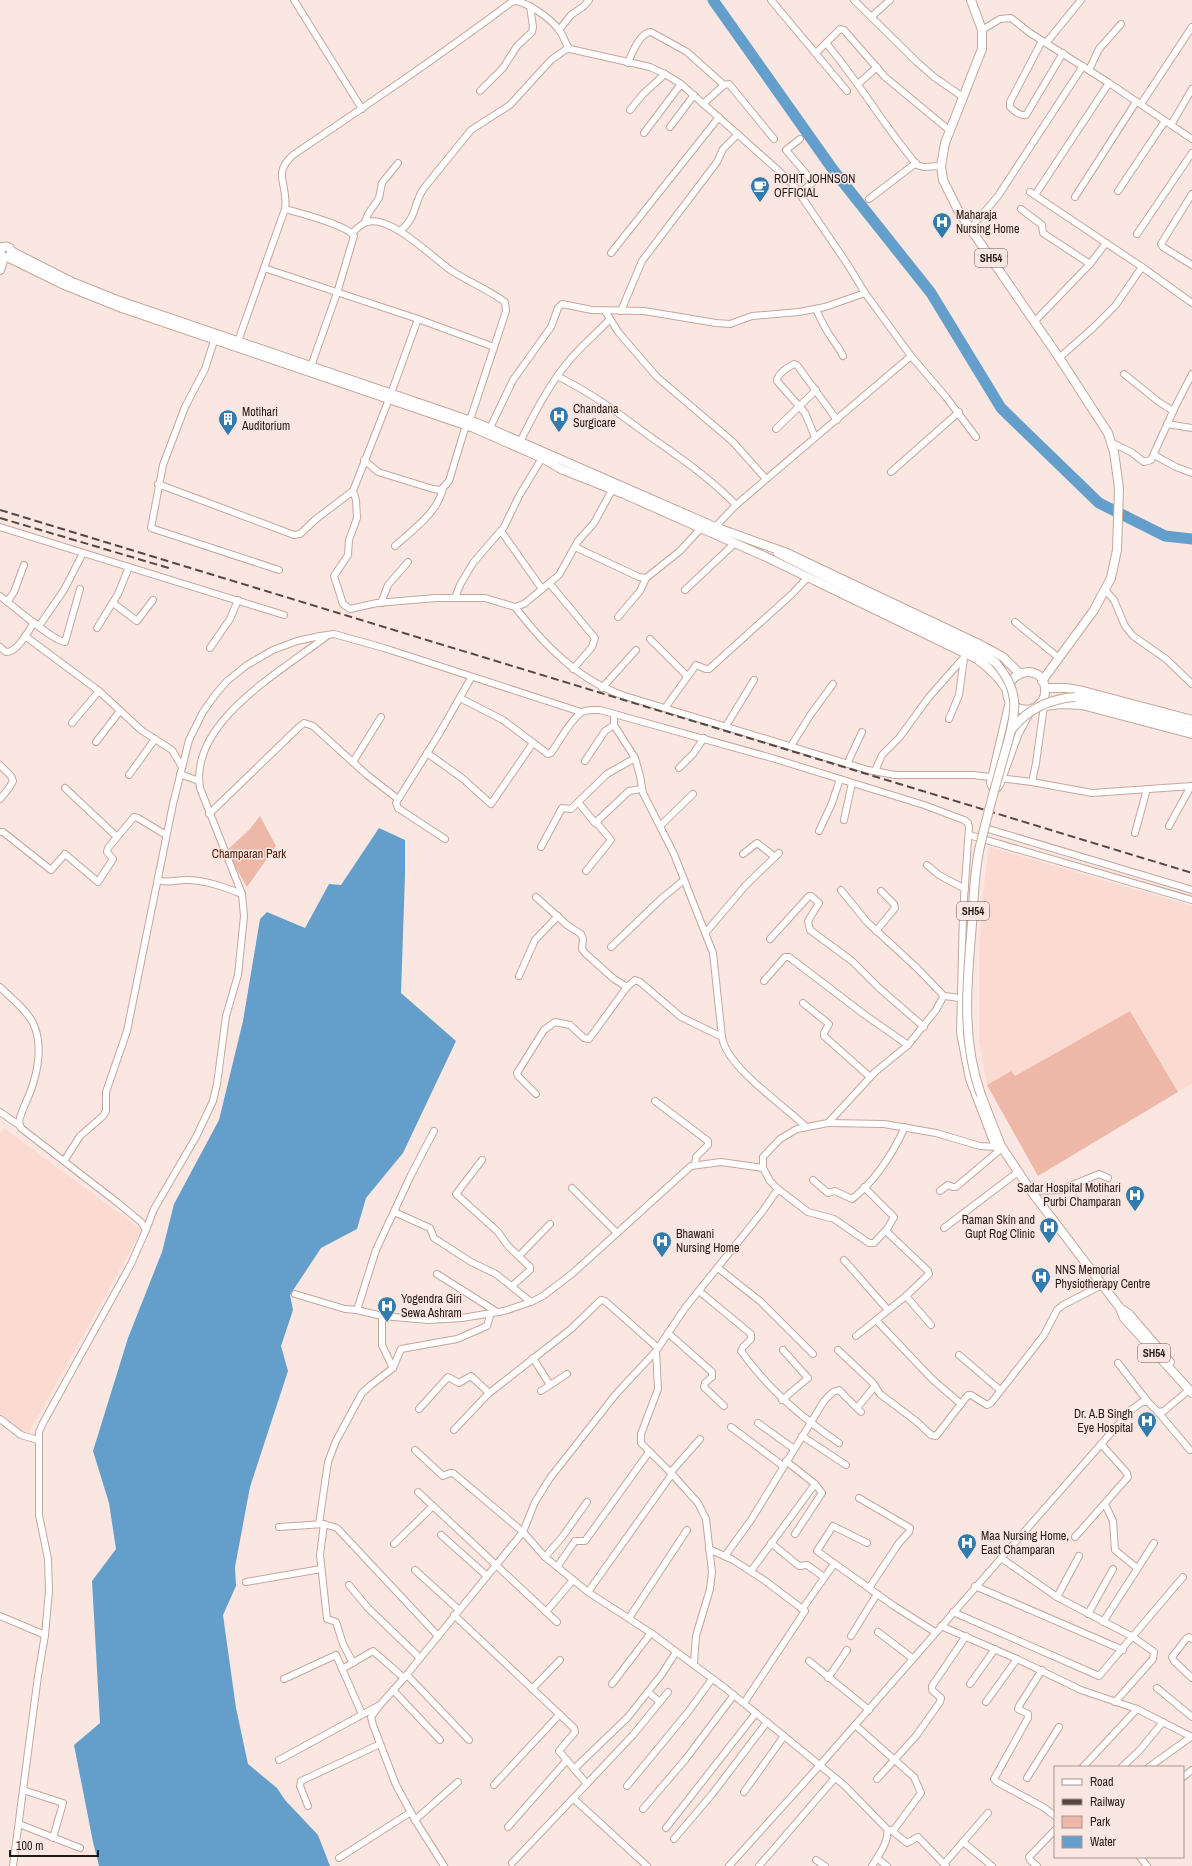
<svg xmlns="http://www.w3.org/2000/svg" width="1192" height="1866" viewBox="0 0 1192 1866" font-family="'Archivo Narrow',sans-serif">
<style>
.built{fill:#fbdbd1}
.green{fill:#eeb8a8}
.water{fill:#649fcb}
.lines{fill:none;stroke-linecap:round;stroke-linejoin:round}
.river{stroke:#649fcb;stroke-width:11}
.minor-casing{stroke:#c5a69d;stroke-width:8}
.major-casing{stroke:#c5a69d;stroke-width:10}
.minor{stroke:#fff;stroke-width:6}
.major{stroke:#fff;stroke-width:8}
.rail{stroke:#554844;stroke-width:2;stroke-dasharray:8 4;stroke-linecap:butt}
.major-bridge-casing{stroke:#c5a69d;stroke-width:10;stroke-linecap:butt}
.major-bridge{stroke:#fff;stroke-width:8}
.labels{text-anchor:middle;stroke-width:3;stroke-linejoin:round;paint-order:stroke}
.shield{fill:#fbe7e1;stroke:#645753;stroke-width:1}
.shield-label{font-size:11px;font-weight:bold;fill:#241916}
.poi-label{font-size:12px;fill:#241916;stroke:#fbe7e1;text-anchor:start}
.park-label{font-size:12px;fill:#521402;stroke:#fbe7e1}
</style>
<rect width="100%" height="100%" fill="#fbe7e1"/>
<g class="built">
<path d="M989,847L1192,906V1084L1178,1092L1130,1011L1015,1076L1010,1071L987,1085L979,1040V954L982,900Z"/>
<path d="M4,1128L142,1230L29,1432L21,1431L0,1413V1133Z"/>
</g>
<g class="green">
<path d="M260,816L276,846L247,887L226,851L249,830Z"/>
<path d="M1130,1011L1178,1092L1038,1176L987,1085L1011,1071L1015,1076Z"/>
</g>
<path class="water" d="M379,828L405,840V875L401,993L456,1041L403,1153L366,1198L357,1229L321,1248L290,1295L293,1310L281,1346L288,1371L250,1487L235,1567L236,1586L223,1615L236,1708L248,1764L277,1788L285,1800L318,1835L330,1866H99L93,1842L74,1745L100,1723L92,1581L116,1549L109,1503L93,1451L128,1338L162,1252L174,1204L219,1120L243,1021L260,919L267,912L305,928L329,884L341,885Z"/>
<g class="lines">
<path class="river" d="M713,0L834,171L931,293L1001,408L1099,503L1165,536L1192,539"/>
<g class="minor-casing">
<g id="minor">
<path d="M294,0L362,109"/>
<path d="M771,0L847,91"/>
<path d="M854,0L917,62L934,77L963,97"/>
<path d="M871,17L890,0"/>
<path d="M559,30L571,15L584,6L589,0"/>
<path d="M982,30L1000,19L1011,18L1030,33L1109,83L1192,139"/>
<path d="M1042,41L1010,102V107C1014,111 1021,116 1026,115L1063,53"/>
<path d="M826,43C859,82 884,126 917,165L923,167L941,166"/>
<path d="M1046,43L1081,0"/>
<path d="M816,53L840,29L844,30L885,77L949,130"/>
<path d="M628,63C632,53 640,32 651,32L687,52L724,85"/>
<path d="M1089,70L1099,49L1121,24"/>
<path d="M858,84L877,67"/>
<path d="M480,91L503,68L517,46L532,32L533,27L530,6"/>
<path d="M703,104L724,85L729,84L774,139"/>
<path d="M1141,104L1192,27"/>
<path d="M630,110L643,94L665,74"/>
<path d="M1171,125L1192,89"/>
<path d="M670,127L694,95"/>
<path d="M644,133L681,84"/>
<path d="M1118,191L1165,121"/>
<path d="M1030,192L1142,267L1192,303"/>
<path d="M799,194L813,182L786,150L800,139"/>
<path d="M1192,194L1161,244L1163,247L1192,265"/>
<path d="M1035,195L1109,83"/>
<path d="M1075,197L1136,102"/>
<path d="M869,199L916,163"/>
<path d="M285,209C299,213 347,225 354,236L337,293L310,369"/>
<path d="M1021,209L1042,225L1043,233L1090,264"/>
<path d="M365,222L368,214L379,198L382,183L398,163"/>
<path d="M970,229L998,196L1083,66"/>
<path d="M400,231C418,216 412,206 424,188L471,130L510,105L551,60L568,48"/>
<path d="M352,233C356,229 361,224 367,222C392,215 432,258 452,271C469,282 489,290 505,302L506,311L470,420"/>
<path d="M1137,234L1192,153"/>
<path d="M0,246L3,247"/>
<path d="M611,253L719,117"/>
<path d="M264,268L418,319L494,347"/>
<path d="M816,309C819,315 822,323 826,329C831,339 838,345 843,356"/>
<path d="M605,311L619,333L657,377L733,442L766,479"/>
<path d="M621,311L642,261L717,162L723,149L738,134"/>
<path d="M1034,322L1090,264L1106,243"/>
<path d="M214,341L205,369L185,407L163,465L151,528L279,570"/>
<path d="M237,344L285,209C289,184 271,175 293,155C367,105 441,55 513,1C527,1 551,19 559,30C564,36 565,44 570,49L650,67L665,74L681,84L779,171L795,187L848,265L865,293L911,356L946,397L976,437"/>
<path d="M1059,358L1094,327L1115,306L1142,267"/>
<path d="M1124,374L1159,402L1173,411"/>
<path d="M557,376C592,393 621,415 652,438C682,459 711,479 736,505"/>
<path d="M1167,424L1192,428"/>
<path d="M490,428L513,380L551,327L558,308L562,304L592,310L644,311L716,323L730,324L752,316L799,312L825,307L865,293"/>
<path d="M776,429L816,390"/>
<path d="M815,437L805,413L777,381C777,374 788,367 794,364L797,365L837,420"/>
<path d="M520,442C534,414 548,386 568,362C580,347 596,334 609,320"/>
<path d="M1112,443L1131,452L1144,462L1151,460L1175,407L1192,374"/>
<path d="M1154,455L1176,467L1192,473"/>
<path d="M364,460L378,472L433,489L441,490L449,481L466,425"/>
<path d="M891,472L959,412"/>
<path d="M158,484L294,535L300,534L316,519L353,491L389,399L418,319"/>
<path d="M353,491L356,500L357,518L349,540L348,555L334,576L343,604L350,609L377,603L436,598H485L515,607L524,604L559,575L578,541L594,523L612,490"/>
<path d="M0,527L284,615"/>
<path d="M715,527L736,505L911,356"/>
<path d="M501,531L542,589"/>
<path d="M395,546C412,530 438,513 443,488"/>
<path d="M575,547L639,577L646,578L680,551L701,528"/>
<path d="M550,584L595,638L592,647L573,669"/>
<path d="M685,590L735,543"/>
<path d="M1105,590L1114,600L1125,626L1133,636L1166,659L1192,684"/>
<path d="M0,596C12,605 53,641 65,642L80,589"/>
<path d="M455,598L460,585L473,563L504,527L519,496L542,458"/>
<path d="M7,602L14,592L24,565"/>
<path d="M113,603L137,621L153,600"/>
<path d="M381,603L388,585L408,562"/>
<path d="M515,607C544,645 579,681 625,696L868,770L895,775H973L1032,782L1092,793L1192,786"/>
<path d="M618,617L640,591L646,578"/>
<path d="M1015,622L1059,658"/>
<path d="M39,626L64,590L83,553"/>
<path d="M97,628L118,594L129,567"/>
<path d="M25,636L99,691L141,730L172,750L182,767"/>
<path d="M650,639L687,676"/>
<path d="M0,647L6,652C17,653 29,631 34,622"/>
<path d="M210,648L230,619L238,600"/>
<path d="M602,688L636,650"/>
<path d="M460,698L503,720L548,754L551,753C559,742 571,719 582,712C587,709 594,710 600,710L772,758L924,805L964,820L968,823L969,827L963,913L960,1033L969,1079L995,1147"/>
<path d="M1009,701L990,783L992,788L997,789L1000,785L1019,733L1029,715"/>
<path d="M665,708L696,665L706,669H709L792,594L808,577"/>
<path d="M614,715V725L635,758L640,776L643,793L674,854L713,953L722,1037C726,1067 784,1105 806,1127"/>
<path d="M949,719L959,695L964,658"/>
<path d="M72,723L99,691"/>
<path d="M726,726L754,680"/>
<path d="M96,742L120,711"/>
<path d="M791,746L811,714L833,684"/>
<path d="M427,753L462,778L491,804L533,743"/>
<path d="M585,761L605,731L614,725"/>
<path d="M353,762L381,717"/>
<path d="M847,764L862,732"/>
<path d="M0,765L11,776L13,781L9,788L0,799"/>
<path d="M679,768L693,754L704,738"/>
<path d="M875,771L882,755L899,738L929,697L967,654"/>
<path d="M180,774L199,781"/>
<path d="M129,775L155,739"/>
<path d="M1032,782L1036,763L1044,706"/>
<path d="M65,788L117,837"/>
<path d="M578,802L595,823L629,791L642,789"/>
<path d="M209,814L299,727L304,723L313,726L367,775L398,799"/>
<path d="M844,820L852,783"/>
<path d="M660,826L693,794"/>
<path d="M1169,826L1191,786"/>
<path d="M985,828L1192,890"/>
<path d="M819,831L832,803L840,779"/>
<path d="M0,832H3L51,870L65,854L98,882L113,859L107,852L108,848L134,817L138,818L166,835"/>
<path d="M1135,833L1147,789"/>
<path d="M969,835L1192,900"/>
<path d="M445,839L398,808L396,803L439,734L471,678"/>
<path d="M541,847L562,808L571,809L607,774L635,758"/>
<path d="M743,854L757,843L775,857"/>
<path d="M927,865L939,875L965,889"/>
<path d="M586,871L611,840L596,822"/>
<path d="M158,880C169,884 178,879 189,880C208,881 224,887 242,894"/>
<path d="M841,890L867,922L917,968L944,996"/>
<path d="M536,897L567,925L581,934L583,939L582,949L585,953L614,979L627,987"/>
<path d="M876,931L895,908L894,904L881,891"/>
<path d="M706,932L746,885L779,853"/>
<path d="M770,939L809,896H811L819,903L808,921L810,930L852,961L879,988L924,1027"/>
<path d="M611,947L662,898L684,880"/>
<path d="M519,976L535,940L558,916"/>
<path d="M764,981L785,957H789L865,1015L908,1045"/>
<path d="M0,987C11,998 26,1009 33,1023C43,1043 38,1071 31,1090C27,1101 21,1111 19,1122L21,1128L118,1203L141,1222L146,1230L131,1264L43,1423L39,1432V1515L48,1559L49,1591L45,1635L38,1676L13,1866"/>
<path d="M803,1003L829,1024L824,1033V1036L870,1077"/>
<path d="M536,1094L518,1076L517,1073L544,1030L555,1022L570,1025L584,1038L589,1039L627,987L635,980L640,982L681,1017L722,1037"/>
<path d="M655,1101L708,1141V1145L696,1157L695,1164"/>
<path d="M0,1112L19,1125"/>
<path d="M828,1123L884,1124L936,1133L980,1146L997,1147"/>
<path d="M482,1160L456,1194L498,1232L508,1246L530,1267V1270L512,1286"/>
<path d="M64,1161L80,1136L103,1116L106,1111V1092L127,1031L173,804L189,740L203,712L215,695L227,681L247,665L273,650L297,641L320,636L334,634L384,648L581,712"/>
<path d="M813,1180L828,1193L835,1191L852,1199C875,1181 893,1153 905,1127"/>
<path d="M572,1188L617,1233"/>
<path d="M778,1189L762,1212L685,1308L656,1351L616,1394L550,1478L535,1502L523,1532L545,1557L588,1592L651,1633L725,1688L844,1785L887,1829C890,1840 878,1856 872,1866"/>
<path d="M940,1191L948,1185L953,1187H956L1002,1148"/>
<path d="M1031,1191L1060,1190L1099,1174L1108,1178"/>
<path d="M394,1212L430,1228L434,1238L471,1262L496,1274L531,1302"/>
<path d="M944,1228L1018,1172"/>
<path d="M146,1230L154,1209L196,1137L213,1101L217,1084L226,1016L238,975L244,916L242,894L200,788C189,721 284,670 328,635"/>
<path d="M886,1230L874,1243H869L834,1219L808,1212L778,1189L770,1181L763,1168V1157L780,1139L797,1129L828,1123L875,1072L908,1045L936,1010L943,997L945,996L959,998"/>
<path d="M519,1256L550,1224"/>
<path d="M844,1260L888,1310"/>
<path d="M718,1268L760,1301L813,1354"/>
<path d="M437,1274L497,1312"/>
<path d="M699,1291L751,1334V1339L743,1347L741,1351C769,1390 800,1416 839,1443"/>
<path d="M295,1294L345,1309L357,1310L382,1316L429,1320L462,1318L504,1311L531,1302L543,1296L573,1273L691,1166L721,1162L763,1168"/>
<path d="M906,1296L931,1325"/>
<path d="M357,1310L376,1250L411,1175L434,1131"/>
<path d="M382,1316V1345L393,1368"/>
<path d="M876,1320L932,1379L961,1404"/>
<path d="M668,1333L712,1372V1377L705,1383L704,1387L724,1406"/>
<path d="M856,1336L906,1296L929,1274L928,1271L886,1231L894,1217L864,1187"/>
<path d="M838,1350L873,1383L880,1394L916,1421L931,1435L936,1436L968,1395H971L987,1405L991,1403L1044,1335L1057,1310L1063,1305L1102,1285"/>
<path d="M656,1351L658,1389L641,1434V1443L672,1474L698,1503L706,1519L712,1572L710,1589L696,1636L694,1663"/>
<path d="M959,1355L1000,1390"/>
<path d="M533,1358L550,1385"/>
<path d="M1118,1363L1148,1402"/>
<path d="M541,1391L567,1374"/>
<path d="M782,1400L808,1378L783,1350"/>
<path d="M857,1408L875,1386"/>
<path d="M419,1409L448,1377L459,1383L471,1376L489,1393"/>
<path d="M1158,1412L1190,1450"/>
<path d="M0,1419L21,1435L38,1440"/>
<path d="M758,1423L794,1449"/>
<path d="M731,1427L783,1466"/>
<path d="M454,1430L488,1394L571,1329L601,1300L605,1301L658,1348"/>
<path d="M802,1436L846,1465"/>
<path d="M415,1450L443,1476L450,1473H453L523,1532L404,1678L380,1705L371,1717L373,1725L396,1785L415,1820L444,1866"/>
<path d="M786,1461L815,1484L822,1493L795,1534"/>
<path d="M671,1472L700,1439"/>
<path d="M418,1492L557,1622"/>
<path d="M859,1498L910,1528L909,1532L899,1543L869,1588"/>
<path d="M1105,1504L1113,1521L1115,1550L1137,1568"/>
<path d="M319,1524L328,1462L336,1441L362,1393L371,1385L393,1368L401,1349L457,1339L487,1326L491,1313"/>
<path d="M324,1524L320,1555L327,1619L336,1622L343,1644L353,1663"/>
<path d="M279,1527L324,1524L337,1528L438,1636"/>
<path d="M441,1535L487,1576"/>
<path d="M1075,1537L1128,1477L1127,1473L1101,1444"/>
<path d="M771,1543L799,1566L807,1565L824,1577"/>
<path d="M867,1543L833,1526L817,1551L894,1606L935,1632"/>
<path d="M394,1544L433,1506"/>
<path d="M709,1549L733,1560L764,1580L805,1611L744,1703"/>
<path d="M725,1556L751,1520L824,1401L833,1392L839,1390L861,1412"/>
<path d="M545,1557L563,1536L587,1502"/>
<path d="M1001,1558L1057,1597L1133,1637L1154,1652L1153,1659L1115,1702"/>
<path d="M557,1567L575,1541H585L649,1452"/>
<path d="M415,1570L459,1610"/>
<path d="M751,1571L815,1484"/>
<path d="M246,1582L321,1569"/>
<path d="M349,1585L368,1608L420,1658"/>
<path d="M975,1586L1123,1650"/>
<path d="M588,1592L672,1474"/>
<path d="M1057,1597L1079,1556"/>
<path d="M803,1608L834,1564"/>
<path d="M546,1612L573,1580"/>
<path d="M953,1612L1099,1676L1183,1577"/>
<path d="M1088,1614L1113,1569"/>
<path d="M454,1615L574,1728L575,1732L559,1751L587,1784"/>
<path d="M0,1616L45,1635"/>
<path d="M629,1618L687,1530"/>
<path d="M1103,1622L1154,1543"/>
<path d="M941,1626L1017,1659L1081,1690L1137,1709L1192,1737"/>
<path d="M878,1632L912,1658"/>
<path d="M851,1636L877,1594"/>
<path d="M1192,1639L1189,1637L1186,1639L1172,1657L1174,1661L1192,1678"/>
<path d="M809,1661L869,1710"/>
<path d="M342,1669L373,1651L404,1678"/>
<path d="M1042,1670L1019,1706L1018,1709L1028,1714V1718L994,1779L997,1782L1043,1807L1055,1816"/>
<path d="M407,1675L469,1740"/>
<path d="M828,1678L847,1650"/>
<path d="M284,1679L336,1655L362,1714"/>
<path d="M612,1684L651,1633"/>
<path d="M970,1684L995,1649"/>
<path d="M1157,1688L1192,1717"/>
<path d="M532,1689L560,1660"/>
<path d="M393,1690L440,1740"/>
<path d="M648,1692L660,1702"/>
<path d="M986,1702L1017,1659"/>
<path d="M855,1725L914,1777L921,1793L893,1831"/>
<path d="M279,1760L378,1706"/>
<path d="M1083,1767L1137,1709"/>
<path d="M1122,1767L1139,1751L1163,1722"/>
<path d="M1149,1767L1191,1737"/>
<path d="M574,1769L628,1717L662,1674L676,1652"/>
<path d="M1183,1777L1192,1770"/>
<path d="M1027,1778L1059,1727"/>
<path d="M877,1779L916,1736L940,1702L941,1698L932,1690V1686L966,1636"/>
<path d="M494,1785L559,1715"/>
<path d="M627,1786L688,1712L712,1679"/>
<path d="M23,1790L63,1803L53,1838"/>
<path d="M744,1792L784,1736"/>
<path d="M574,1799L647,1866"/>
<path d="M308,1806L300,1786L301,1781L380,1744"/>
<path d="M643,1809L685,1760L734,1695"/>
<path d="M415,1820L458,1782"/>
<path d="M19,1824L80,1848"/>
<path d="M508,1827L567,1760"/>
<path d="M666,1828L756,1713"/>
<path d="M891,1830L907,1843L918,1837L946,1866"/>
<path d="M674,1839L713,1793L767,1722"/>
<path d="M963,1842L992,1866"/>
<path d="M1140,1857L1147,1866"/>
<path d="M339,1858L411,1812"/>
<path d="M877,1858L887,1866"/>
<path d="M816,1860L825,1866"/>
<path d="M512,1863L633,1735L668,1692"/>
<path d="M944,1864L988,1813"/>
<path d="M729,1866L820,1765L1131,1410L1142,1402H1148L1158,1412L1164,1411L1189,1390"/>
<path d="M759,1866L835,1778"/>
<path d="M1037,1866L1030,1860L1029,1857L1055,1830"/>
</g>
</g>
<g class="major-casing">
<g id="major">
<path d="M971,0L982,30V49L945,143L941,166L943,180L959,212L1060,359L1108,433L1114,452L1119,488L1117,550L1111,578L1094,610L1042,681"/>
<circle cx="6" cy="252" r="5.5"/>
<path d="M11,251L72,282L117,300L477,423L715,527L787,553L977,643L1003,657L1019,673"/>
<path d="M7,257L62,284L122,308L474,428L542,458L561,469L624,494L764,556L977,659C988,667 997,675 1005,687C1008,690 1007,694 1008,698C1013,709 1026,713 1036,707C1042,703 1046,696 1045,688C1043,666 1014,667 1007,689"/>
<path d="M0,270L4,257"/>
<path d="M778,553L915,622L980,652L996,663"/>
<path d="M1045,688H1066L1083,691L1192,720"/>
<path d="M1075,697L1086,699L1192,728"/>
<path d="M1045,706L1061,704L1082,705L1192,734"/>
<path d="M981,1095L1001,1146L1031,1191L1120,1308L1124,1318L1192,1393"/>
<path d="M1121,1309L1129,1314L1170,1362"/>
</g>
</g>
<use href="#minor" class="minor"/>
<use href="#major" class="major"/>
<g class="rail">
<path d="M0,510L1192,873"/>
<path d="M0,518L172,569"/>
</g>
<g class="major-bridge-casing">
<g id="major-bridge">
<path d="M1012,729C1028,709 1049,699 1075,697"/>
<path d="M981,1095C961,1039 967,982 972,924C974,897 974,869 981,842C987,817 994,791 1001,766C1006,748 1013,729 1014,710C1016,692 1008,677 996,663"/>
</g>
</g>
<use href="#major-bridge" class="major-bridge"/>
</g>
<defs>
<g id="cafe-pin" transform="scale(1)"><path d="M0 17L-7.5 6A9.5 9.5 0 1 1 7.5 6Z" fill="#317baf" stroke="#fbe7e1"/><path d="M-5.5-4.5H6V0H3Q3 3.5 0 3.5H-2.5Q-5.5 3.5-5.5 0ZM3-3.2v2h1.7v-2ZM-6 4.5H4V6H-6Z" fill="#fff"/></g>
<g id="hospital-pin" transform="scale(1)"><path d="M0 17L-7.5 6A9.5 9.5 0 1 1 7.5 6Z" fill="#317baf" stroke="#fbe7e1"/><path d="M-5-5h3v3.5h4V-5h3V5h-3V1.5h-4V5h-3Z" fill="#fff"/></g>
<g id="building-pin" transform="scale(1)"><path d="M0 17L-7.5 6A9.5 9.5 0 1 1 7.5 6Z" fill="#317baf" stroke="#fbe7e1"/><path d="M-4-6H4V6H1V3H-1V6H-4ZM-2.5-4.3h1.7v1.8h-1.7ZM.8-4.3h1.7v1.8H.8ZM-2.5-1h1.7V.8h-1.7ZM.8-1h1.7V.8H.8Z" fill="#fff"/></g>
</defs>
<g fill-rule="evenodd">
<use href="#cafe-pin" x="760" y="186"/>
<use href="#hospital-pin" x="942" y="222"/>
<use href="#hospital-pin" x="559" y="416"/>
<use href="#building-pin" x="228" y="419"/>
<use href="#hospital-pin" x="1135" y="1195"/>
<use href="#hospital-pin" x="1049" y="1227"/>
<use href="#hospital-pin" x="662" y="1241"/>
<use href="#hospital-pin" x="1041" y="1277"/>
<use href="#hospital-pin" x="387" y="1306"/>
<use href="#hospital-pin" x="1147" y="1421"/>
<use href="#hospital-pin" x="967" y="1543"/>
</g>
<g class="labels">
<g class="shield">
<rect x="975" y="249" width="32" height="18" rx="3"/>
<rect x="957" y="902" width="32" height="18" rx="3"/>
<rect x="1138" y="1344" width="32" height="18" rx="3"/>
</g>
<g class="shield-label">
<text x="991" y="262">SH54</text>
<text x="973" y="915">SH54</text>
<text x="1154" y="1357">SH54</text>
</g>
<g class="poi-label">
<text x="774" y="183">ROHIT JOHNSON<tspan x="774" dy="14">OFFICIAL</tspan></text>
<text x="956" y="219">Maharaja<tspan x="956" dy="14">Nursing Home</tspan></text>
<text x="573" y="413">Chandana<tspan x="573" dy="14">Surgicare</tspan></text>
<text x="242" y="416">Motihari<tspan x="242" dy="14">Auditorium</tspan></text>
<text x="1121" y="1192" text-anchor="end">Sadar Hospital Motihari<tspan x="1121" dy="14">Purbi Champaran</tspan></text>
<text x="1035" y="1224" text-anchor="end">Raman Skin and<tspan x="1035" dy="14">Gupt Rog Clinic</tspan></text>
<text x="676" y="1238">Bhawani<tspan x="676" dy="14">Nursing Home</tspan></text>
<text x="1055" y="1274">NNS Memorial<tspan x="1055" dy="14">Physiotherapy Centre</tspan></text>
<text x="401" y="1303">Yogendra Giri<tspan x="401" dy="14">Sewa Ashram</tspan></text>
<text x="1133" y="1418" text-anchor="end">Dr. A.B Singh<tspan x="1133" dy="14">Eye Hospital</tspan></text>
<text x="981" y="1540">Maa Nursing Home,<tspan x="981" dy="14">East Champaran</tspan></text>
</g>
<g class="park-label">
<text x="249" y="858">Champaran Park</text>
</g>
</g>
<rect x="1054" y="1766" width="130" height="92" fill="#fbe7e1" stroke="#a59590"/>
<rect x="1062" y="1779" width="20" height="6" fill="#ffffff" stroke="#a59590"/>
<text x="1090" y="1786" font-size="12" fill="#241916">Road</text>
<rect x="1062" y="1799" width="20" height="6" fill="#554844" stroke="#a59590"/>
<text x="1090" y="1806" font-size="12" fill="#241916">Railway</text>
<rect x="1062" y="1816" width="20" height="12" fill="#eeb8a8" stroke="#a59590"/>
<text x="1090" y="1826" font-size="12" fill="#241916">Park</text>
<rect x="1062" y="1836" width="20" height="12" fill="#649fcb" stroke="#a59590"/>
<text x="1090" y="1846" font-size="12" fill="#241916">Water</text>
<path d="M10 1850v6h88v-6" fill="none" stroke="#241916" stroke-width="2"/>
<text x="16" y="1850" font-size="12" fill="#241916" stroke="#fbe7e1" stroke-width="3" paint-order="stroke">100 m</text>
</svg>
